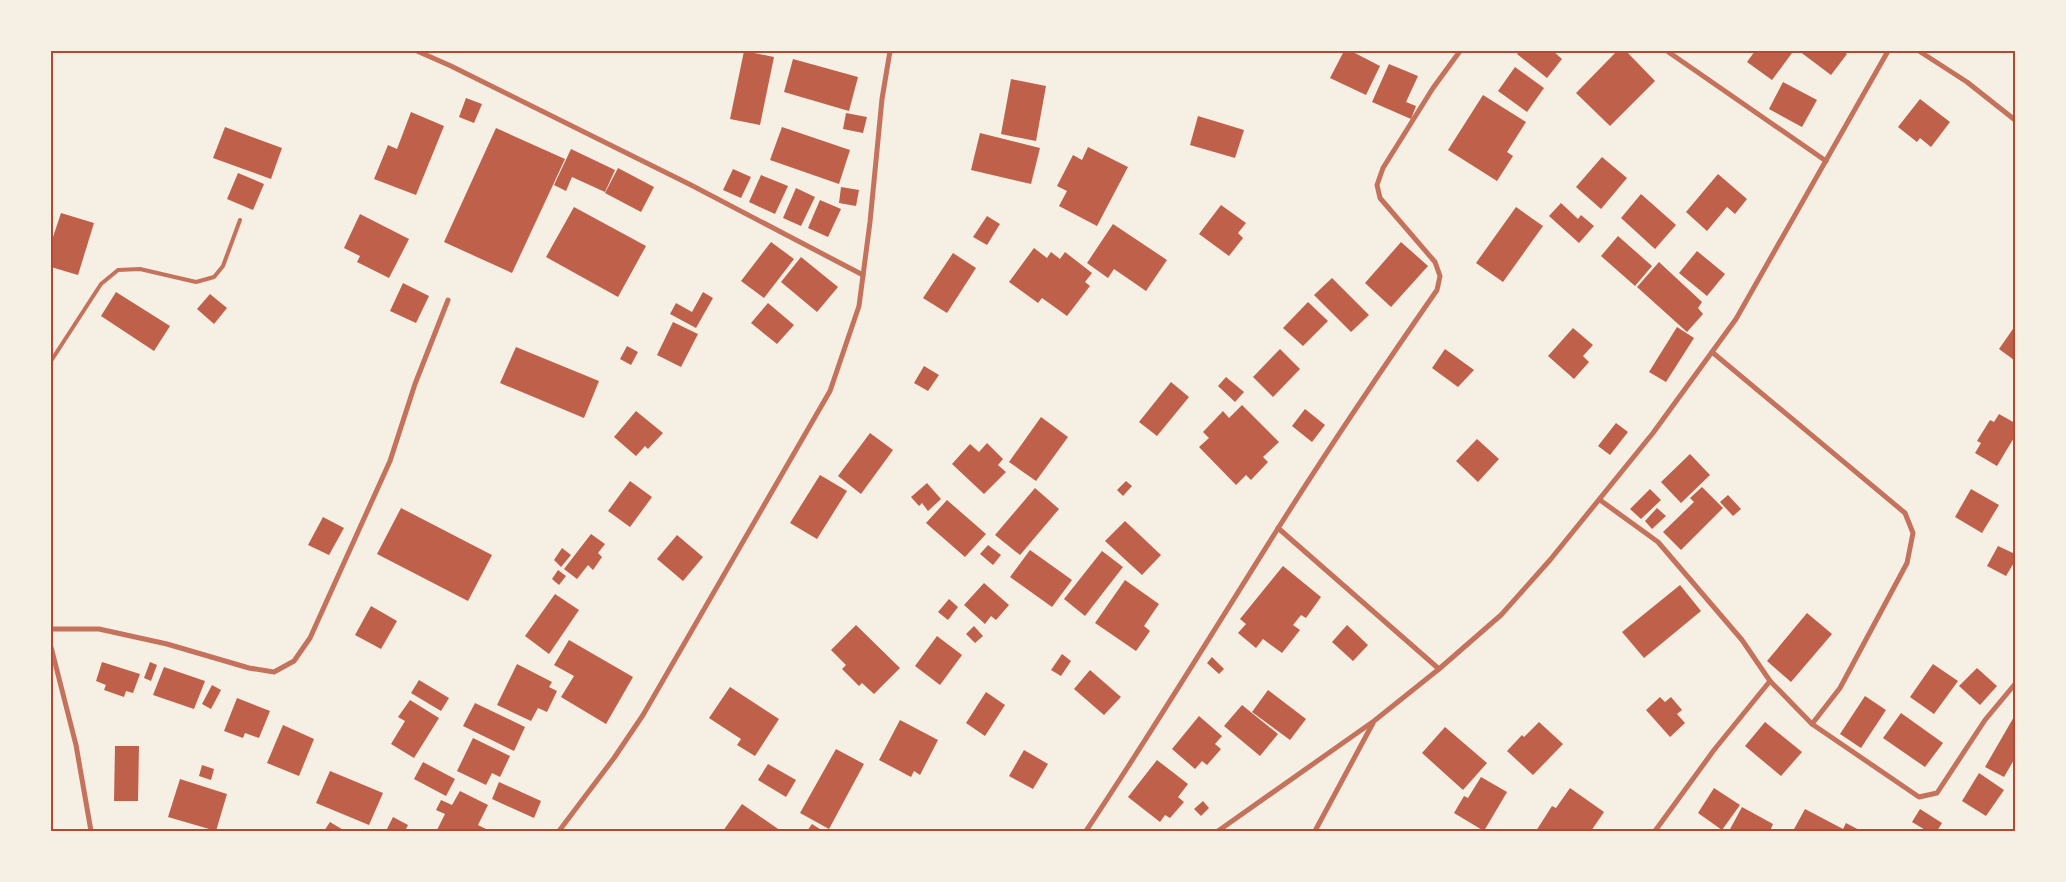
<svg xmlns="http://www.w3.org/2000/svg" width="2066" height="882" viewBox="0 0 2066 882" font-family="Overpass,sans-serif">
<style>
.building{fill:#bf614a}
.lines{fill:none;stroke-linecap:round;stroke-linejoin:round}
.service{stroke:#c5725c;stroke-width:4}
.minor{stroke:#c5725c;stroke-width:5}
.neatline{fill:none;stroke:#b5482f;stroke-width:2}
</style>
<rect width="100%" height="100%" fill="#f6efe4"/>
<g class="building">
<path d="M744,51L774,57L760,125L730,119Z"/>
<path d="M1344,51H1351L1380,66L1366,95L1330,78Z"/>
<path d="M1519,51H1553L1562,59L1547,78L1517,54Z"/>
<path d="M1617,51H1626L1655,81L1610,126L1576,93Z"/>
<path d="M1755,51H1789L1792,53L1772,80L1747,62Z"/>
<path d="M1799,51H1843L1847,54L1831,75Z"/>
<path d="M793,59L858,77L849,111L784,92Z"/>
<path d="M1389,64L1418,76L1406,102L1416,106L1411,119L1372,102Z"/>
<path d="M1515,67L1544,88L1527,112L1498,91Z"/>
<path d="M1011,79L1046,86L1036,141L1001,134Z"/>
<path d="M1783,82L1817,100L1802,127L1769,109Z"/>
<path d="M1483,95L1526,122L1507,152L1513,156L1497,181L1448,150Z"/>
<path d="M466,98L482,104L474,123L459,117Z"/>
<path d="M1920,99L1950,122L1931,147L1920,138L1917,142L1898,127Z"/>
<path d="M411,112L444,126L416,195L374,179L388,145L397,149Z"/>
<path d="M846,113L867,117L863,133L843,129Z"/>
<path d="M1198,116L1244,130L1235,158L1190,145Z"/>
<path d="M225,127L282,148L271,179L213,158Z"/>
<path d="M782,127L850,150L839,184L770,160Z"/>
<path d="M496,128L565,159L512,273L444,242Z"/>
<path d="M980,133L1040,148L1031,184L971,170Z"/>
<path d="M1088,147L1128,167L1097,226L1059,206L1067,191L1057,186L1073,155L1082,160Z"/>
<path d="M571,149L615,170L605,192L572,177L566,191L554,185Z"/>
<path d="M1602,157L1627,178L1601,209L1576,187Z"/>
<path d="M618,168L654,187L641,212L605,193Z"/>
<path d="M733,169L751,177L741,198L723,190Z"/>
<path d="M238,173L264,184L253,210L227,199Z"/>
<path d="M1718,174L1747,199L1735,214L1727,207L1707,231L1686,212Z"/>
<path d="M761,175L788,186L775,214L749,202Z"/>
<path d="M841,187L859,190L856,206L839,203Z"/>
<path d="M796,188L815,197L801,226L783,218Z"/>
<path d="M1641,194L1676,225L1655,249L1621,218Z"/>
<path d="M820,200L841,209L828,237L808,228Z"/>
<path d="M1561,203L1578,219L1581,215L1594,226L1579,243L1549,216Z"/>
<path d="M1221,205L1246,223L1238,233L1243,238L1229,256L1199,234Z"/>
<path d="M574,207L646,246L618,297L546,257Z"/>
<path d="M1516,207L1543,226L1503,282L1476,263Z"/>
<path d="M61,213L94,223L78,275L51,267V243Z"/>
<path d="M360,214L409,239L389,278L357,262L360,256L344,248Z"/>
<path d="M987,216L1000,224L987,245L973,237Z"/>
<path d="M1113,224L1167,260L1146,291L1114,269L1108,278L1087,263Z"/>
<path d="M1618,236L1652,266L1635,286L1601,256Z"/>
<path d="M771,242L794,259L764,298L741,281Z"/>
<path d="M1401,242L1428,266L1391,307L1365,283Z"/>
<path d="M1034,248L1047,258L1051,252L1060,259L1065,252L1092,273L1085,282L1090,286L1067,316L1042,298L1038,303L1009,282Z"/>
<path d="M1697,251L1725,274L1707,296L1679,273Z"/>
<path d="M953,253L976,268L947,313L923,298Z"/>
<path d="M801,257L838,287L817,312L781,282Z"/>
<path d="M1659,262L1702,302L1698,308L1703,314L1687,332L1637,287Z"/>
<path d="M1332,278L1369,315L1351,332L1314,295Z"/>
<path d="M403,283L429,296L416,323L390,311Z"/>
<path d="M116,292L170,326L154,351L101,316Z"/>
<path d="M703,292L713,298L696,328L670,314L676,303L692,312Z"/>
<path d="M210,294L227,308L214,324L197,309Z"/>
<path d="M1308,302L1328,321L1303,346L1283,328Z"/>
<path d="M768,303L794,325L777,344L751,323Z"/>
<path d="M673,322L698,334L681,367L657,355Z"/>
<path d="M2015,326V359L2014,360L1999,349Z"/>
<path d="M1677,327L1694,338L1666,382L1649,372Z"/>
<path d="M1573,328L1593,345L1583,356L1589,362L1574,379L1548,356Z"/>
<path d="M627,346L638,352L631,365L620,359Z"/>
<path d="M516,347L599,381L584,418L500,383Z"/>
<path d="M1280,349L1300,369L1273,397L1253,377Z"/>
<path d="M1445,349L1474,370L1458,387L1432,368Z"/>
<path d="M924,366L939,375L928,391L914,383Z"/>
<path d="M1226,377L1244,392L1235,402L1218,386Z"/>
<path d="M1171,382L1189,397L1157,436L1139,422Z"/>
<path d="M1242,405L1279,442L1263,457L1268,462L1251,480L1246,475L1236,485L1199,447L1209,438L1203,432L1223,411L1229,418Z"/>
<path d="M1305,409L1325,425L1312,442L1292,426Z"/>
<path d="M636,411L663,433L648,449L645,446L636,456L614,437Z"/>
<path d="M1999,414L2015,423V436L1997,466L1975,453L1981,443L1977,441L1990,420L1994,422Z"/>
<path d="M1041,417L1068,437L1036,481L1009,462Z"/>
<path d="M1616,423L1628,432L1610,455L1598,446Z"/>
<path d="M870,433L893,450L861,494L838,476Z"/>
<path d="M1477,439L1499,459L1478,482L1456,461Z"/>
<path d="M987,443L1003,459L998,465L1006,472L984,494L952,464L970,444L979,452Z"/>
<path d="M1690,454L1710,475L1681,503L1661,482Z"/>
<path d="M820,475L847,491L817,539L790,523Z"/>
<path d="M630,481L652,497L630,527L608,511Z"/>
<path d="M1126,481L1132,486L1123,496L1117,490Z"/>
<path d="M927,483L941,499L928,511L922,503L919,506L911,497Z"/>
<path d="M1702,487L1723,508L1681,550L1663,532L1694,502L1690,498Z"/>
<path d="M1035,488L1059,509L1020,555L995,535Z"/>
<path d="M1650,489L1661,500L1641,519L1630,509Z"/>
<path d="M1971,489L1999,505L1982,533L1955,517Z"/>
<path d="M1728,495L1741,509L1733,516L1720,502Z"/>
<path d="M947,500L986,534L965,557L926,523Z"/>
<path d="M401,508L492,555L468,601L377,554Z"/>
<path d="M1657,508L1666,516L1652,529L1645,521Z"/>
<path d="M323,517L344,528L329,555L308,545Z"/>
<path d="M1125,521L1161,555L1142,575L1105,541Z"/>
<path d="M591,534L605,544L598,553L602,557L593,570L588,565L577,579L564,569Z"/>
<path d="M677,535L703,557L683,581L657,559Z"/>
<path d="M988,545L1001,555L993,565L980,554Z"/>
<path d="M1998,546L2015,554V561L2006,576L1987,566Z"/>
<path d="M562,548L571,555L561,567L554,560Z"/>
<path d="M1030,550L1072,580L1052,607L1010,577Z"/>
<path d="M1102,551L1123,567L1085,616L1064,599Z"/>
<path d="M1283,566L1321,597L1306,618L1301,615L1293,625L1300,630L1282,653L1263,639L1256,648L1238,633L1246,624L1240,619Z"/>
<path d="M558,570L566,576L559,585L552,579Z"/>
<path d="M1125,580L1159,604L1144,626L1150,631L1136,651L1095,623Z"/>
<path d="M984,583L1009,605L996,620L991,616L985,624L964,605Z"/>
<path d="M1680,585L1701,611L1644,658L1622,632Z"/>
<path d="M555,594L579,610L549,654L525,636Z"/>
<path d="M949,599L958,607L948,620L938,612Z"/>
<path d="M371,606L397,621L381,649L355,635Z"/>
<path d="M1807,613L1832,634L1791,682L1767,661Z"/>
<path d="M856,625L900,668L874,694L862,683L859,686L842,669L846,665L831,650Z"/>
<path d="M1347,625L1368,645L1353,661L1332,642Z"/>
<path d="M974,626L983,636L975,643L966,634Z"/>
<path d="M937,636L962,655L940,685L915,666Z"/>
<path d="M569,640L633,677L606,724L561,697L574,676L554,665Z"/>
<path d="M1062,654L1071,661L1061,676L1051,670Z"/>
<path d="M1212,657L1224,669L1219,674L1207,663Z"/>
<path d="M102,662L140,674L133,693L126,691L124,697L104,690L106,685L96,681Z"/>
<path d="M150,662L157,665L151,681L144,678Z"/>
<path d="M517,664L552,682L549,687L557,691L547,712L538,708L531,721L497,705Z"/>
<path d="M1933,664L1958,681L1934,714L1910,697Z"/>
<path d="M164,667L205,681L194,709L153,695Z"/>
<path d="M1977,668L1997,686L1980,705L1959,686Z"/>
<path d="M1090,670L1121,697L1104,715L1074,689Z"/>
<path d="M419,680L449,698L441,711L411,693Z"/>
<path d="M212,685L221,690L211,709L202,704Z"/>
<path d="M730,687L779,719L755,756L737,745L741,739L709,718Z"/>
<path d="M1268,690L1306,719L1290,740L1252,712Z"/>
<path d="M986,692L1005,705L985,736L966,723Z"/>
<path d="M1865,696L1886,710L1861,748L1840,734Z"/>
<path d="M1660,697L1665,702L1671,697L1682,710L1677,714L1685,723L1670,737L1646,710Z"/>
<path d="M237,698L270,711L259,738L245,733L243,738L224,731Z"/>
<path d="M410,700L439,718L414,758L391,744L405,721L398,717Z"/>
<path d="M475,703L525,727L514,751L463,726Z"/>
<path d="M1242,705L1278,734L1260,756L1224,726Z"/>
<path d="M1901,713L1943,743L1925,767L1883,738Z"/>
<path d="M2015,715V758L2004,777L1985,767Z"/>
<path d="M1199,716L1222,736L1215,744L1221,749L1207,765L1202,761L1195,769L1172,749Z"/>
<path d="M900,720L938,740L920,775L914,771L911,777L879,760Z"/>
<path d="M1539,722L1563,744L1533,775L1507,751L1522,735L1524,737Z"/>
<path d="M1765,722L1802,752L1781,776L1745,746Z"/>
<path d="M283,725L314,739L299,776L267,763Z"/>
<path d="M1445,727L1487,763L1463,790L1422,753Z"/>
<path d="M473,738L510,756L500,777L492,773L486,785L457,771Z"/>
<path d="M115,746H139L138,801H114Z"/>
<path d="M836,749L864,764L829,829L800,813Z"/>
<path d="M1024,750L1048,764L1033,789L1009,776Z"/>
<path d="M1157,760L1188,784L1178,797L1184,802L1170,818L1165,815L1160,822L1128,797Z"/>
<path d="M423,762L455,779L446,796L414,779Z"/>
<path d="M768,764L796,780L786,797L758,780Z"/>
<path d="M202,765L214,769L211,780L199,776Z"/>
<path d="M330,771L383,793L369,825L316,803Z"/>
<path d="M1979,773L2004,790L1986,816L1962,801Z"/>
<path d="M1481,777L1507,792L1484,831L1454,813L1464,796L1468,798Z"/>
<path d="M180,779L227,794L216,831L168,817Z"/>
<path d="M499,782L541,801L534,818L492,799Z"/>
<path d="M1570,788L1604,812L1591,831H1536L1552,806L1556,808Z"/>
<path d="M1714,788L1740,805L1722,830L1698,813Z"/>
<path d="M460,791L488,805L478,825L486,829L485,831L437,830L445,814L436,810L441,800L452,805Z"/>
<path d="M1203,801L1209,808L1201,816L1194,809Z"/>
<path d="M742,804L781,831H723Z"/>
<path d="M1742,807L1773,824L1770,831H1729Z"/>
<path d="M1805,809L1843,829L1846,823L1861,831H1793Z"/>
<path d="M1920,809L1942,823L1937,831H1927L1912,822Z"/>
<path d="M393,817L408,825L405,831H386Z"/>
<path d="M330,822L345,831H324Z"/>
<path d="M812,824L823,831H807Z"/>
</g>
<g class="lines">
<path class="service" d="M51,361L101,284L118,270L140,269L196,282L214,277L223,266L240,220"/>
<g class="minor">
<path d="M417,51L451,66L691,185L863,275"/>
<path d="M1667,51L1826,161"/>
<path d="M1919,51L1967,82L2015,120"/>
<path d="M1712,352L1905,513L1913,533L1907,563L1840,688L1812,724"/>
<path d="M1600,500L1658,542L1742,640L1770,681L1812,724L1919,797L1937,793L1985,720L2015,684"/>
<path d="M1278,528L1439,669"/>
<path d="M51,629H99L167,644L249,668L274,672L294,661L310,638L390,461L415,384L448,300"/>
<path d="M51,647L76,745L91,831"/>
<path d="M559,831L614,758L643,715L830,391L859,306L870,222L882,99L890,51"/>
<path d="M1086,831C1152,732 1214,630 1277,530C1328,449 1382,369 1437,290L1440,276L1435,262L1380,198L1377,185L1383,168L1433,88L1460,51"/>
<path d="M1218,831L1374,721L1439,669L1501,615L1550,560L1653,433L1736,319L1888,51"/>
<path d="M1315,831L1373,723"/>
<path d="M1655,831L1714,750L1770,681"/>
</g>
</g>
<rect width="2066" height="882" fill="none" stroke="#f6efe4" stroke-width="105"/>
<rect x="52" y="52" width="1962" height="778" class="neatline"/>
</svg>
